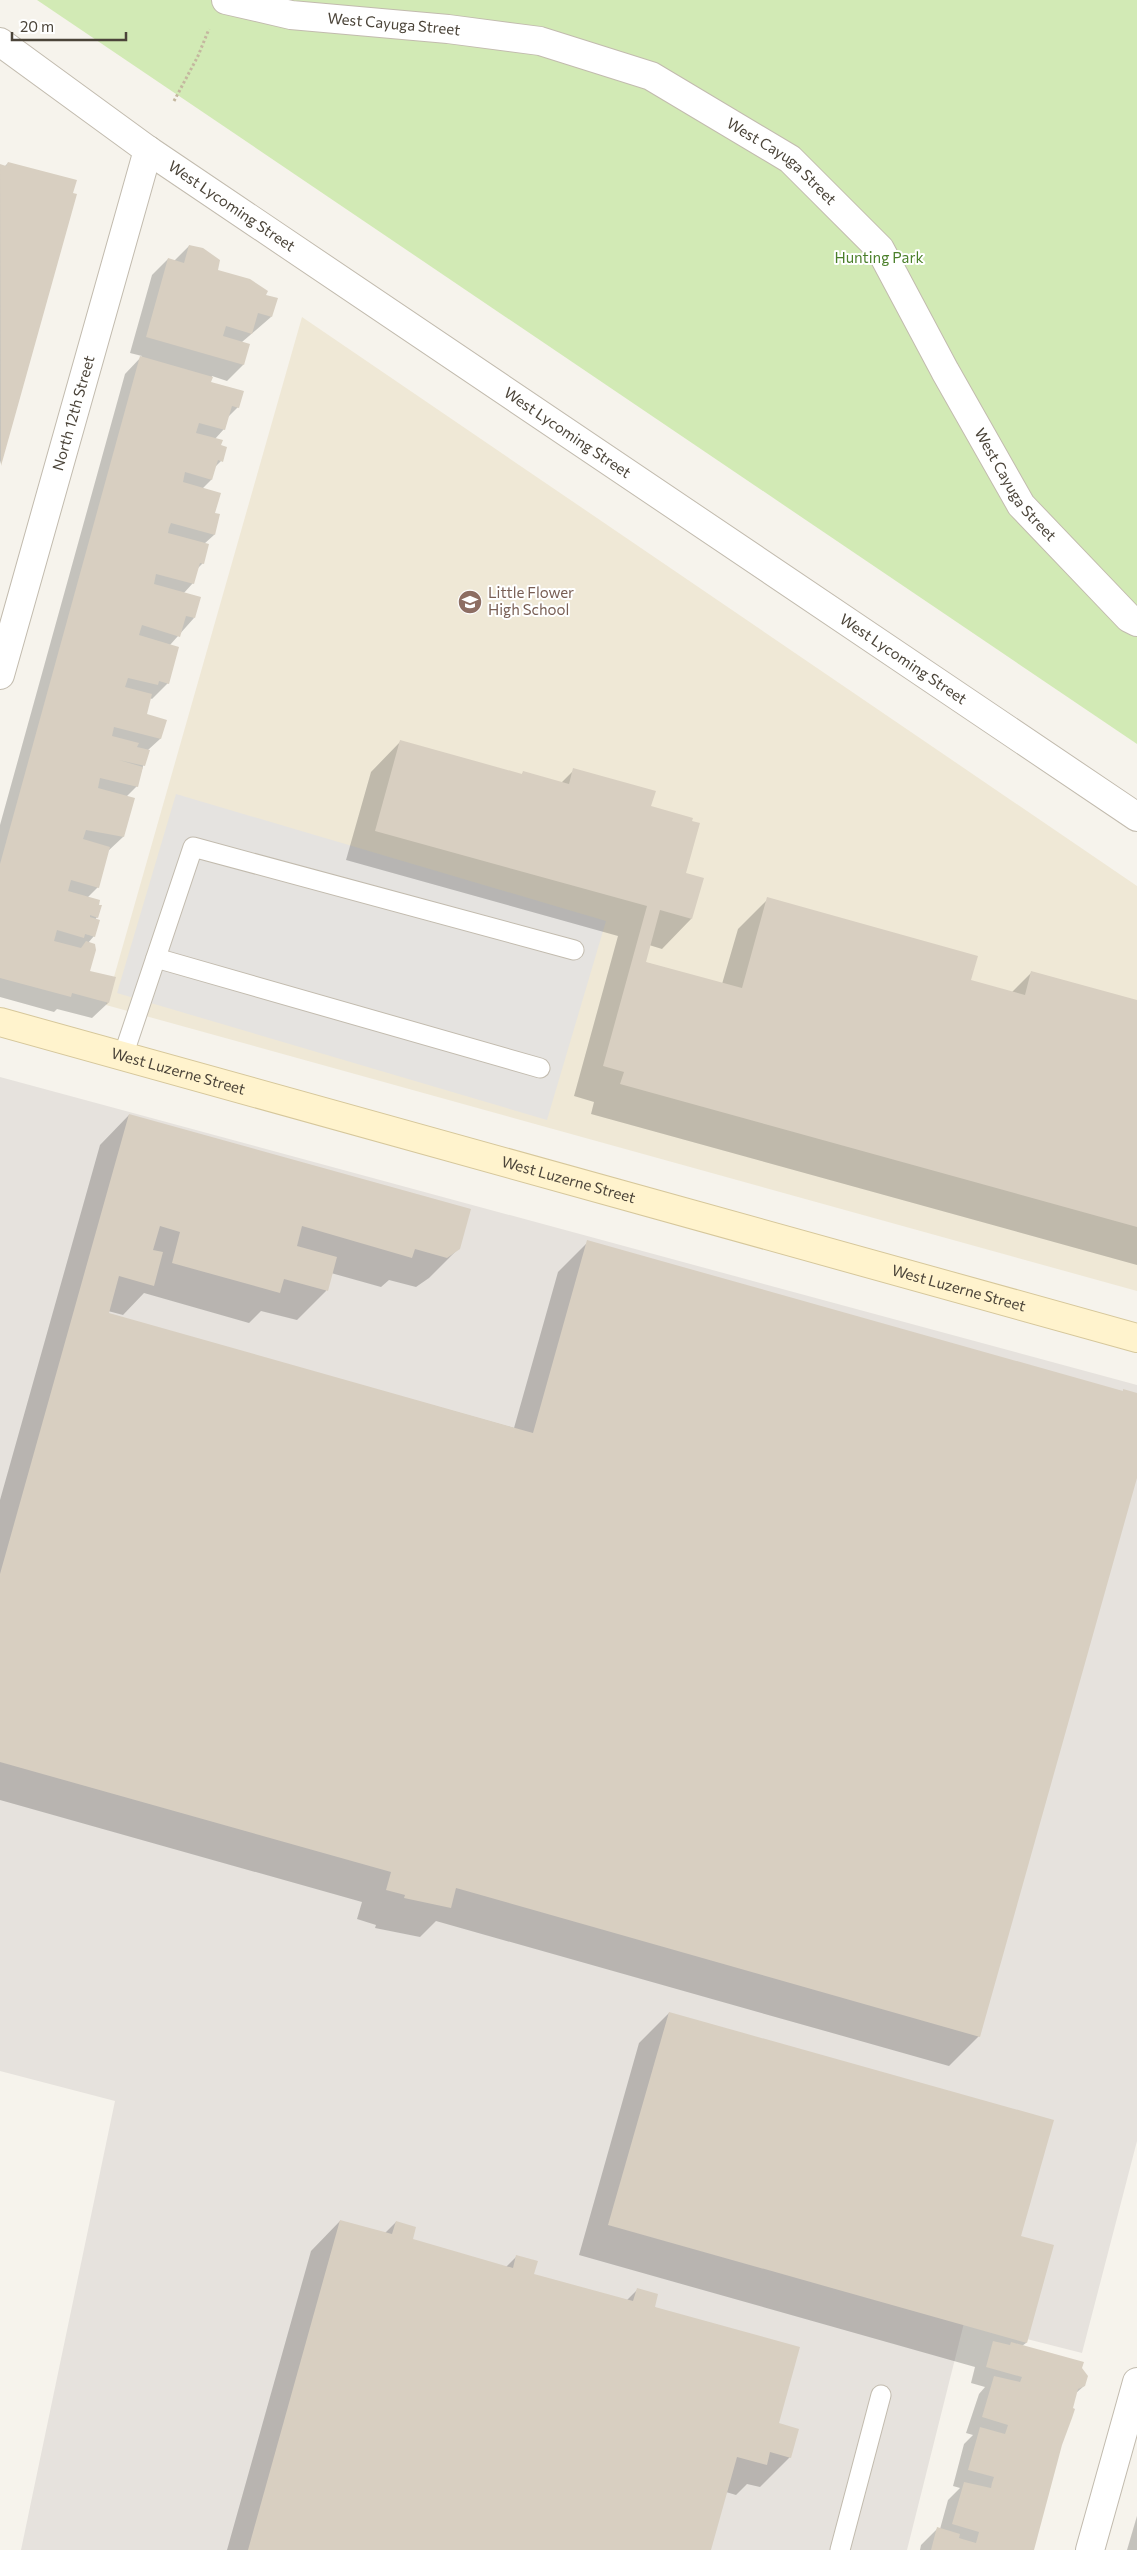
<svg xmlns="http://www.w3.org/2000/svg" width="1137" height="2550" viewBox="0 0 1137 2550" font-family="Commissioner,sans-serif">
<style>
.industrial{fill:#e6e2dd}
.education{fill:#efe8d6}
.green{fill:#d2eab5}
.parking{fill:#e5e3e0}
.shadow{fill:#0003}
.building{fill:#d8cfc1}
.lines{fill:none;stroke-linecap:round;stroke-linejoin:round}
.lane-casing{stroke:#c2bbae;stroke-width:21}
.street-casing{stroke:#c2bbae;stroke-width:30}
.secondary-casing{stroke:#d6c79b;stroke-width:30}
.path{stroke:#c4b79f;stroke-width:3;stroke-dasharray:2.5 2.5;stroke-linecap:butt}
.lane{stroke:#fff;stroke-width:19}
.street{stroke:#fff;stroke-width:28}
.secondary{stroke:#fff3cd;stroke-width:28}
.labels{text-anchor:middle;stroke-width:4;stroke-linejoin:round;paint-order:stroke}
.street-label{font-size:15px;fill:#4b4439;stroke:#fff}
.park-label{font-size:15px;fill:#4a7f2a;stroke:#fff}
.education-label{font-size:15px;fill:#785e54;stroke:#fff;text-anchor:start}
</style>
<rect width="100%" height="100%" fill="#f6f3ec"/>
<path class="industrial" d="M0,1077L1137,1385V2141L1082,2353L964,2323L907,2550H21L115,2101L0,2071Z"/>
<path class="education" d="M302,317L1137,886V1291L106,1005Z"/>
<path class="green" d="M37,0H1137V744Z"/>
<path class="parking" d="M176,794L606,921L547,1120L117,993Z"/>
<g class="shadow">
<path d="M8,163L65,231L0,464V166L4,167Z"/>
<path d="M189,246L216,270L265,296L271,317L242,342L243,365L227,381L212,376L210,383L238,407L228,417L224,429L215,439L220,446L221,461L214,468L211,480L202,489L214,514V535L204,544L203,563L197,569L193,583L183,594L194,618L170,645L168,683L152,699L150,698L145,715L165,721L160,739L148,750L137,786L126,797L123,837L107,852L98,887L87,898L97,917L95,920L94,936L88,943L89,972L108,1003L92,1018L57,1009L54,1012L0,997V825L125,374L142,356L130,353L152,275L168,259L174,261Z"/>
<path d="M400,742L521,775L524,772L561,783L574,770L650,807L684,874L691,919L662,949L649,945L644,962L722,984L738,929L768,899L970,981L1011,993L1032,972L1137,1001V1265L591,1114L594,1102L574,1096L618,936L346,860L371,772Z"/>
<path d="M129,1115L459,1248L429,1278L416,1287L389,1280L381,1287L331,1273L326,1291L297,1320L261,1311L249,1323L144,1293L123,1315L108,1311L107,1314L514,1428L558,1272L588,1242L1122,1392L1137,1394V1473L979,2036L949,2066L436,1921L420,1937L375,1928L376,1925L357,1919L362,1902L0,1800V1500L100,1145Z"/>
<path d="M669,2013L1020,2237L1026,2343L1022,2346L1081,2368L1084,2386L1075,2394L1032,2550H920L921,2545L937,2529H940L948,2500L960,2488L953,2486L964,2444L973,2435L966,2433L979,2394L985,2387L971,2383L975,2367L579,2255L639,2043Z"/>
<path d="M340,2221L385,2233L396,2222L411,2240L506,2267L516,2257L532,2275L626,2301L637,2290L777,2424L790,2457L760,2487L747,2484L736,2495L726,2492L710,2550H227L311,2251Z"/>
<path d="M1137,2516V2550H1127Z"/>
</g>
<g class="building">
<path d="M8,162L77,180L73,193L77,194L1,466L0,164L6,166Z"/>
<path d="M189,245L203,248L220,260L218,270L250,279L268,291L266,295L278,298L272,317L258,313L252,334L226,326L223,336L250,344L244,365L146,337L168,258L184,263Z"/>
<path d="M140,356L213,377L211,382L244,391L239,408L232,406L225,430L199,423L196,433L223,440L221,445L227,447L223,462L218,460L212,480L185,472L183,482L221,493L215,513L220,514L215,535L171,523L169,528L168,533L209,544L204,564L200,563L194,584L156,574L154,584L201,597L195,618L186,616L180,637L142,625L139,635L179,647L169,684L159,681L158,685L128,678L125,687L152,694L147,714L167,720L161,739L114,727L112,736L139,743L137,747L150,750L145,766L119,760L143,767L138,787L100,778L98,788L135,798L124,837L86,830L83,839L110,847L99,888L71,880L68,891L100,900L99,905H102L98,918L90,915V917L100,920L95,937L85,934L84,938L57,930L54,941L81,948L86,941L95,944L96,950L90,971L116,977L109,1003L72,993L71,997L0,978V864Z"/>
<path d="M400,740L522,774L523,771L569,784L573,768L656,791L651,806L693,818L692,821L700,823L686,873L704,878L692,919L660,910L646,962L742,988L767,897L978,956L971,980L1025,995L1031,971L1137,1000V1227L620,1084L624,1072L603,1066L647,906L375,831Z"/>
<path d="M129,1114L471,1209L460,1249L447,1258L415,1249L412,1258L302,1226L297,1246L337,1257L328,1291L284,1279L280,1293L172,1263L180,1232L160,1226L153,1250L163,1252L154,1286L119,1276L109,1313L533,1433L587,1240L1123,1391V1389L1137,1393V1478L980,2037L456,1888L451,1908L404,1898L405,1895L386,1890L391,1872L0,1762V1574Z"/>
<path d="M669,2012L1054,2120L1021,2236L1054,2245L1027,2343L608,2225Z"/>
<path d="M340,2220L392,2234L396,2221L416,2227L413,2239L513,2268L516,2255L538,2261L534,2274L633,2301L637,2288L658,2294L655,2307L800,2347L779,2423L799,2429L791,2458L770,2452L767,2465L737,2457L711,2550H248Z"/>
<path d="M993,2341L1010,2345L1011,2342L1084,2362L1082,2368L1088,2376L1085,2386L1078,2389L1073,2408L1075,2409L1072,2418L1062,2445L1034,2550H931L937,2527L960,2534L959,2538L976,2543L979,2532L952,2524L964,2482L991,2488L992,2483L994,2477L968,2470L980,2427L1005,2434L1008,2425L982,2417L994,2376L1020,2382L1022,2377L986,2367Z"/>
</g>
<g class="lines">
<g class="lane-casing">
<g id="lane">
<path d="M156,958L540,1068"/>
<path d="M123,1056L193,847L574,950"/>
<path d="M840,2550L881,2395"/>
</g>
</g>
<g class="street-casing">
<g id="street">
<path id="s1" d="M226,0L291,15L448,29L540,41L651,76L790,159L880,249L945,371L1021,505L1129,618L1137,622"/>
<path id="s2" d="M0,42L148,150L1137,817"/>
<path id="s3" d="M0,675L148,150"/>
<path d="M1090,2550L1137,2382"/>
</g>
</g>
<g class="secondary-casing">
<g id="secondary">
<path id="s4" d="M0,1022L1137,1338"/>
</g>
</g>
<path class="path" d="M174,101L198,56L209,29"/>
<use href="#lane" class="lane"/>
<use href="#street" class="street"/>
<use href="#secondary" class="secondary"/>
</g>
<defs>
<g id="school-disc" transform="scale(1.25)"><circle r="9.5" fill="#8d6e63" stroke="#fff"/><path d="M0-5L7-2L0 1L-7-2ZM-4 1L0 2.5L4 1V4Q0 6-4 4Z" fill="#fff"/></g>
</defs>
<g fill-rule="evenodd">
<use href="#school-disc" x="470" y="602"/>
</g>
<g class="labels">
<g class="street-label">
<text dy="5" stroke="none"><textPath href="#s1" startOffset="170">West Cayuga Street</textPath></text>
<text dy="5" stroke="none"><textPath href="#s1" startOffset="590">West Cayuga Street</textPath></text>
<text dy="5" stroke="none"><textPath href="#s2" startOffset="284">West Lycoming Street</textPath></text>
<text dy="5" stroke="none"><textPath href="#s3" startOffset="272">North 12th Street</textPath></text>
<text dy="5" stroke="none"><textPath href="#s2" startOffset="689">West Lycoming Street</textPath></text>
<text dy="5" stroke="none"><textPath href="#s1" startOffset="995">West Cayuga Street</textPath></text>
<text dy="5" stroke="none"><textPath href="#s2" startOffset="1094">West Lycoming Street</textPath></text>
<text dy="5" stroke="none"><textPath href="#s4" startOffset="185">West Luzerne Street</textPath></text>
<text dy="5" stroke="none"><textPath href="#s4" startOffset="590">West Luzerne Street</textPath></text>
<text dy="5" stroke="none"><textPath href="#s4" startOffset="995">West Luzerne Street</textPath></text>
</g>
<g class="park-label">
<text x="879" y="263">Hunting Park</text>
</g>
<g class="education-label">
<text x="488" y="598">Little Flower<tspan x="488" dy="17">High School</tspan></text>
</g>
</g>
<path d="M12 32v8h114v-8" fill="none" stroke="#4b4439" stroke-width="2.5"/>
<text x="20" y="32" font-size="15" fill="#4b4439" stroke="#ffffff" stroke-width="4" paint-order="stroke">20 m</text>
</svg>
